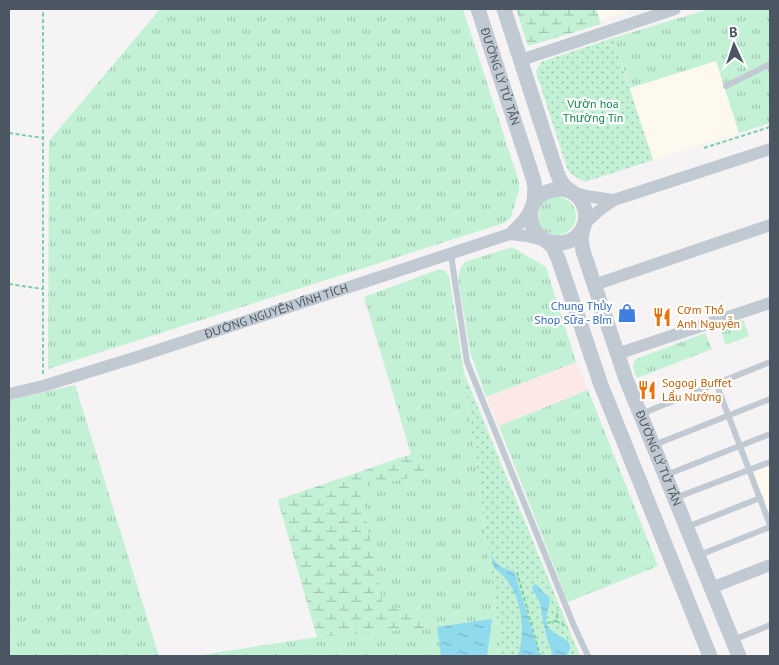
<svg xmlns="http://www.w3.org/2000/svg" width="779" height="665" viewBox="0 0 779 665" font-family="'PT Sans',sans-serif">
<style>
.commercial{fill:#fdf9ef}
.medical{fill:#fce8e6}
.grass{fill:url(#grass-tufts)}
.wetland{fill:url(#wetland-marsh)}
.park{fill:url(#park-dots)}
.water{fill:url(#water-ripples)}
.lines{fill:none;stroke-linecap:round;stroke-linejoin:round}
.path{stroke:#7ad0a6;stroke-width:2;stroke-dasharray:4 2.5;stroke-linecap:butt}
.service{stroke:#c1cad2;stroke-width:6}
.minor{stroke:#c1cad2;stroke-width:12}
.tertiary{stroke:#c1cad2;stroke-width:15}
.labels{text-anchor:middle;stroke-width:4.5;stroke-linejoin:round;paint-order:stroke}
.street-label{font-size:12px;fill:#4a5661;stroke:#fff}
.park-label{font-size:12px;fill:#17864f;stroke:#fff}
.shop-label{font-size:12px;fill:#366cbe;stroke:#fff;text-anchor:end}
.food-label{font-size:12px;fill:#c56008;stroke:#fff;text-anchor:start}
</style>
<defs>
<pattern id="grass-tufts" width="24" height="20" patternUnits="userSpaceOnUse" patternTransform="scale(1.25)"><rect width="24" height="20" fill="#c3f1d5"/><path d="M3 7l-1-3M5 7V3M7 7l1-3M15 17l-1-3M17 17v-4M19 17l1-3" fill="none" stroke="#a0c6b0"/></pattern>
<pattern id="wetland-marsh" width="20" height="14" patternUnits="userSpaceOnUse" patternTransform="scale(1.25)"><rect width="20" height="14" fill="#c3f1d5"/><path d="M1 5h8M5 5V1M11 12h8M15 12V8" fill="none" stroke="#a0c6b0"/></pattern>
<pattern id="park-dots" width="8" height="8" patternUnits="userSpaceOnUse" patternTransform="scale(1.25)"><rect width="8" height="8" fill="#c3f1d5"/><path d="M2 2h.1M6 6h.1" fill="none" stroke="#a0c6b0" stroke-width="1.8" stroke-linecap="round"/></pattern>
<pattern id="water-ripples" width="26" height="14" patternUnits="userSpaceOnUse" patternTransform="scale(1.25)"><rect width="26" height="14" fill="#90daee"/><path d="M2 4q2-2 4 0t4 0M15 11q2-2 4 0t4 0" fill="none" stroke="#78b4c4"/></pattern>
</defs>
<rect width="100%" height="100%" fill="#f5f3f3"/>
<g class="commercial">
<path d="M596,9H637L600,20Z"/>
<path d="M709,9L717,63L739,133L653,160L630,88L717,61Z"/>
<path d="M770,462V525L749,470Z"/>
</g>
<path class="medical" d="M576,362L588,390L499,426L486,397Z"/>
<g class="grass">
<path d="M160,9H463L519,182V190L511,217L504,223L48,369L49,141Z"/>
<path d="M709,9H770V123L739,133L716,61L630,88L613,38Z"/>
<circle cx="557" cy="216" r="19"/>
<path d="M512,247L546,267L576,362L486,397L470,352L458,278C459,271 461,267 465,262Z"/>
<path d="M437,270L445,271L449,276L464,373L502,656H195L317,637L278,500L411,454L364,297Z"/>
<path d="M743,320L749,336L726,345L720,329Z"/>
<path d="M705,333L712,349L637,378C634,371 631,366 636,359Z"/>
<path d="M75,385L159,656H9V400Z"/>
<path d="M588,390L658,566L568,602L499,426Z"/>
</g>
<g class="wetland">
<path d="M516,9H596L601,24L528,46Z"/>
<path d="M412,454L428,474L360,488L383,606L400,608L431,628L317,637L278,500Z"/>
</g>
<g class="park">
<path d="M613,38L653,160L585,182L572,175L567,168L536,72L541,62Z"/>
<path d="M464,373L580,656H502Z"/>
</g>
<g class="water">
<path d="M491,554C496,565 502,569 514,571L540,656H518C527,627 521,586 494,568Z"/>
<path d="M535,584C540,586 540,589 543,592C546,595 546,593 549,597C553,604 541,618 549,628C556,638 580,639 566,656H553L547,638L542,616L540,603L532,588L533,586Z"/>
<path d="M492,619L487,656H441L437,627Z"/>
</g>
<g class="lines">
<g class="path">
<path d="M9,133L43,138"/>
<path d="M704,148L770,127"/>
<path d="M9,284L43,289"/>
<path d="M43,374V9"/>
<path d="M517,572L540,656"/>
<path d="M556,621L565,626"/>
<path d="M547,623L556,621L558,610"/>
</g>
<g class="service">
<path d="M726,86L770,64"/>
<path d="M451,255L467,362L574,626L588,656"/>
<path d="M716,383L770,525"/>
<path d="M641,414L770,362"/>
<path d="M654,445L770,399"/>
<path d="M666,475L770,434"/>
<path d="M675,498L770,462"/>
<path d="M687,527L760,498"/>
<path d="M697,556L770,527"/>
<path d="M733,640L770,625"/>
</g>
<g class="minor">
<path d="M521,60L675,9"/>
<path d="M572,192L586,196L614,200"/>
<path d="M585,224C594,214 603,207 614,200L770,149"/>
<path d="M510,234L524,219L533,205"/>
<path d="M594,285L770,225"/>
<path d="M617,354L770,303"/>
<path id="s1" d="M9,394L43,386L137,357L510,234L527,236L546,241"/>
<path d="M711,588L770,565"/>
</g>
<g class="tertiary">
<path id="s2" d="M478,9L533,178L535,187L534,203"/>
<path d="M504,9L556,170C559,180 563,186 572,192"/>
<path id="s3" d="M583,228L581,239L583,251L626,379L739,656"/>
<path d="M547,241C559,244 569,244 578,235C585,228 587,218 585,210C574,170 515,194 534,229C538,237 547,240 553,247C555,250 556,255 558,258L601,385L710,656"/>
</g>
</g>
<defs>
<g id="shop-bare" transform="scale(1.5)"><path d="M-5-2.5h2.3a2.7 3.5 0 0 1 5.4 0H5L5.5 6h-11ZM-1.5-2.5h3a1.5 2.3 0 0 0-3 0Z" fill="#3f7fe0" stroke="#fff" stroke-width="2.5" paint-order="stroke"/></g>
<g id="restaurant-bare" transform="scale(1.5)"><path d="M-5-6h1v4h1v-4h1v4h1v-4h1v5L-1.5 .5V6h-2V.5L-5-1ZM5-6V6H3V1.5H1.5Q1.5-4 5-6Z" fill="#e8710a" stroke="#fff" stroke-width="2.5" paint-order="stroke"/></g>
</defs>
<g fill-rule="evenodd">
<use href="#shop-bare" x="627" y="313"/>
<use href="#restaurant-bare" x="662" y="317"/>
<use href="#restaurant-bare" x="647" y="390"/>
</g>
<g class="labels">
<g class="street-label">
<text dy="4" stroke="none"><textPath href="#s2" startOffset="71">ĐƯỜNG LÝ TỬ TẤN</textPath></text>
<text dy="4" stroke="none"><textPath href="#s1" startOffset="280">ĐƯỜNG NGUYỄN VĨNH TÍCH</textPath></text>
<text dy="4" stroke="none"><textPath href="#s3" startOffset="244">ĐƯỜNG LÝ TỬ TẤN</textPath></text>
</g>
<g class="park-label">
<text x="593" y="108">Vườn hoa<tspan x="593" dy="14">Thường Tín</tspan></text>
</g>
<g class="shop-label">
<text x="612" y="310">Chung Thủy<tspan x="612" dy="14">Shop Sữa - Bỉm</tspan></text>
</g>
<g class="food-label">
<text x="677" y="314">Cơm Thố<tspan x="677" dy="14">Anh Nguyễn</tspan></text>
<text x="662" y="387">Sogogi Buffet<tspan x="662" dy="14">Lẩu Nướng</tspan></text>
</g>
</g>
<rect width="779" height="665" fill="none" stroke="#4a5661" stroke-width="20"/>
<g transform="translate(734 45) rotate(357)" stroke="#ffffff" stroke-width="4" paint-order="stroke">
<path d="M0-4L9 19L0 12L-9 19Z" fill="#4a5661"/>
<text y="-8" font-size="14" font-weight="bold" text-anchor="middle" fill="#4a5661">B</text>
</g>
</svg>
